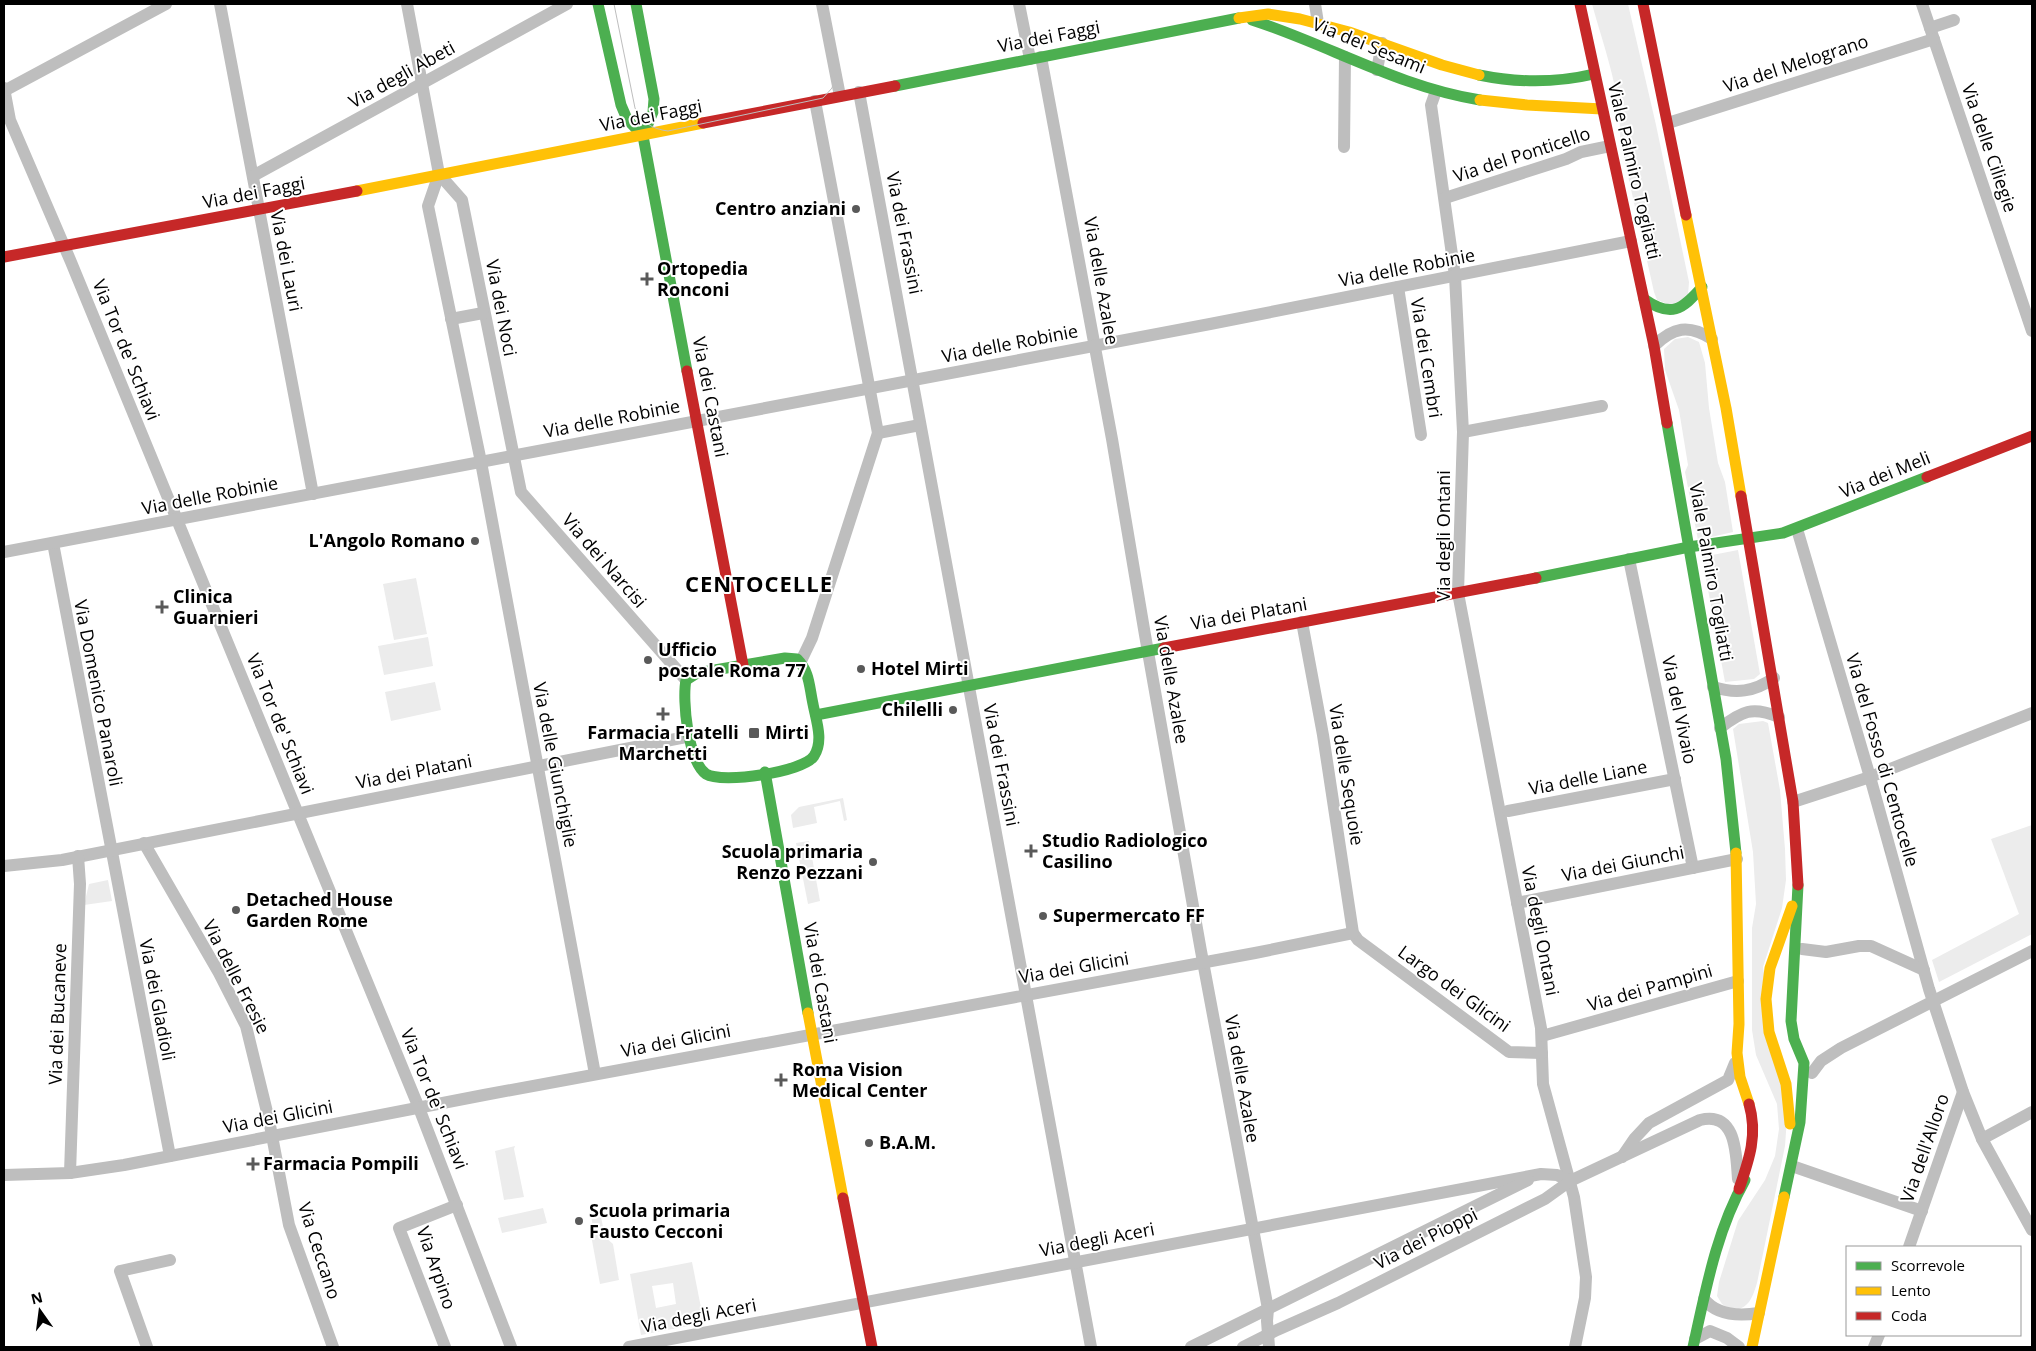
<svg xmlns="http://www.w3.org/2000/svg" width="2036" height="1351" viewBox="0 0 2036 1351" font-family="'Open Sans',sans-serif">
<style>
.green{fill:#ececec;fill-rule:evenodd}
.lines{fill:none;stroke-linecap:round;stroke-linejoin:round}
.street{stroke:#bebebe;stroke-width:12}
.fast{stroke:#4caf50;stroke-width:11}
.slow{stroke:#ffc107;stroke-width:11}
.jam{stroke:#c62828;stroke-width:11}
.tram{stroke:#bebebe;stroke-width:1}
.poi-dot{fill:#595959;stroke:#fff;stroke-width:2}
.labels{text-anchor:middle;stroke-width:4;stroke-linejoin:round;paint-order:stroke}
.street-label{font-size:18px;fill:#000;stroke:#fff}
.poi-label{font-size:18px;font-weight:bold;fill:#000;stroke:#fff;text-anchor:start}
.district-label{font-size:22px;font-weight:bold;letter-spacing:1px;fill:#000;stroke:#fff}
</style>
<rect width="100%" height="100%" fill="#fff"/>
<g class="green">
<path d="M1592,4H1628L1656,125L1689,282L1688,295L1673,306L1657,300L1654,292L1620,140C1622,94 1604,48 1592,4Z"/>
<path d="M1688,337L1699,342L1705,363L1709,408L1718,463L1725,482L1733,532L1698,540L1685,472L1688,465L1679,410L1665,370L1664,349L1675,339Z"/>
<path d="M1738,550L1760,674L1754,679L1725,682L1702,557Z"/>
<path d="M416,578L427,634L394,640L383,584Z"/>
<path d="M428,637L433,666L384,675L378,646Z"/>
<path d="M435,682L441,710L391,721L385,692Z"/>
<path d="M1763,721L1768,723L1780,790L1785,849L1786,880L1782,908L1763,967L1787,1118L1785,1146L1757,1283C1752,1299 1749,1308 1732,1311L1722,1304L1717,1296L1719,1282L1738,1221L1765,1180L1775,1156L1779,1129L1777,1104L1756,1055L1752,1030V928L1756,904L1753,852L1733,729L1739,724Z"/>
<path d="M843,798L847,820L844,821L840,801L814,807L817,823L793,828L791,815L799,807Z"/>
<path d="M2032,825V934L1939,982L1932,960L2019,914L1991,839Z"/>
<path d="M809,841L820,901L808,904L796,843Z"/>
<path d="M108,880L112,901L84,905L89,884Z"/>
<path d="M515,1146L514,1149L524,1197L504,1200L495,1151Z"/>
<path d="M543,1208L547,1223L502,1233L498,1218Z"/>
<path d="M598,1214L601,1217L605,1237L613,1244L619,1280L600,1284L591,1235L594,1234L591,1215Z"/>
<path d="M692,1262L704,1323L641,1335L630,1274ZM673,1283L676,1304L656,1308L652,1286Z"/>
</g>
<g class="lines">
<g class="street">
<path d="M220,4L313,494"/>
<path d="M407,4L439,174L428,206L481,462L595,1074"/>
<path d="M822,4L840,96"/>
<path d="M1019,4L1030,59"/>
<path d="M1315,4L1318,23"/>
<path d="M1922,4L2032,331"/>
<path d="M1930,28L1954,20"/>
<path d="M1041,57L1112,439L1145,635L1201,951L1268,1309L1267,1321L1269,1347"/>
<path d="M1377,70L1382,43"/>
<path d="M4,88L10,120L71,262L419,1108L511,1347"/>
<path d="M4,91L166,4"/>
<path d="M1436,91L1431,105L1455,276L1463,432L1458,593L1541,1028L1543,1084L1574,1197L1586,1277L1585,1298L1575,1347"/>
<path d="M859,92L1091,1347"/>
<path d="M815,101L878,433L920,425"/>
<path d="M1668,123L1934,39"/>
<path d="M1344,147L1345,57"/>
<path d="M439,174L462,200L521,492L686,680"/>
<path d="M253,176L567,4"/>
<path d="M1445,198L1566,159L1581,152L1610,146"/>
<path d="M1398,287L1421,435"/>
<path d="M451,319L483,313"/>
<path d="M1654,346C1673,327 1689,324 1712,339"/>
<path d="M1463,432L1602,406"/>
<path d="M1797,529L1870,777L1929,989L1963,1092L1982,1139L2032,1230"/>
<path d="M53,543L170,1156"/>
<path d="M4,552L1210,324L1631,241"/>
<path d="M1629,559L1693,868"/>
<path d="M1302,622L1323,735L1353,933L1358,940L1509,1052L1542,1053"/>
<path d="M801,661L812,638L878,433"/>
<path d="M1713,687C1736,694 1754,692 1774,678"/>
<path d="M1720,728C1742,711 1752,706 1779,717"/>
<path d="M1793,802L1870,777L2032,713"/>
<path d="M1508,811L1675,779"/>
<path d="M144,843L219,973L246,1026L269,1120L289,1225L333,1347"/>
<path d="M4,866L62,860L691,736"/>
<path d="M1517,903L1737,859"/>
<path d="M1802,949L1826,952L1859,946H1871L1924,970"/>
<path d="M1542,1036L1738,981"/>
<path d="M1812,1073L1821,1061L1841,1048L2032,951"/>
<path d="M1982,1139L2032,1112"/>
<path d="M1622,1157L1635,1138L1649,1123L1728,1080L1735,1063"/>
<path d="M1792,1166L1922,1211"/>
<path d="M70,1173L80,884L78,856"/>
<path d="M4,1175L70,1173L124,1165L484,1095L1255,953L1353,933"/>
<path d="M1909,1247L1963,1092"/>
<path d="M1704,1299C1717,1316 1740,1316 1759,1313"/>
<path d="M1695,1339L1710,1331L1727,1338L1739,1347"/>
<path d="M147,1347L120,1271L170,1260"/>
<path d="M445,1347L399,1228L457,1205"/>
<path d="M629,1347L1541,1174L1557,1175L1570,1181"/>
<path d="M1191,1347L1528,1180"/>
<path d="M1243,1347L1277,1330L1338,1303L1545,1199L1570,1181L1700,1120C1737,1111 1736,1155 1738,1179"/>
<path d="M1874,1347L1879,1335"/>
</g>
<g class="fast">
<path d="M598,4L621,105L627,119L643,136"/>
<path d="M636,4L654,99L653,112L643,136"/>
<path d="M1252,20C1329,45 1399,87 1480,100"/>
<path d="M1479,75C1518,83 1556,83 1594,74"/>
<path d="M895,86L1239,18"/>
<path d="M643,136L687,371"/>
<path d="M1644,299C1671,318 1682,310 1702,287"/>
<path d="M1667,423L1726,759L1736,853"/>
<path d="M1536,578L1689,547L1783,533L1927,477"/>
<path d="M785,658L797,659C810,672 809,686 813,704C816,720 824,741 814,756C804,772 722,784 706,774C688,761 682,700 686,680L697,673Z"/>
<path d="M816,715L1164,648"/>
<path d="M765,772L808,1013"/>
<path d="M1784,1197L1800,1122L1804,1063L1794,1039L1791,1021L1798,885"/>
<path d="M1693,1347C1706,1289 1716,1232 1745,1180"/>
</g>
<g class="slow">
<path d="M1239,18L1268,14L1300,19L1349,32L1442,65L1479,75"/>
<path d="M1480,100L1527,105L1602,109"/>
<path d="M357,191L703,123"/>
<path d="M1686,215L1726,408L1741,496"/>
<path d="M1736,853L1739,1024L1737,1053L1740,1077L1749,1104"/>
<path d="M808,1013L843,1198"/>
<path d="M1790,1124L1786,1084L1769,1032L1766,999L1770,968L1792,906"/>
<path d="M1752,1347L1784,1197"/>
</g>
<g class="jam">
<path d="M1580,4L1654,346L1667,423"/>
<path d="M1643,4L1686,215"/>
<path d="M703,123L895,86"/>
<path d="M4,257L357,191"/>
<path d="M687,371L743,665"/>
<path d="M1927,477L2032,436"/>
<path d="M1741,496L1793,802L1798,885"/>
<path d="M1164,648L1536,578"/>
<path d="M1739,1189C1749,1160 1758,1135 1749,1104"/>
<path d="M843,1198L872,1347"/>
</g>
<path class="tram" d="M614,4L635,108C641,122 652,129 668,131L823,98L832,88L836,72L824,4"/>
</g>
<g class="poi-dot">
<circle cx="856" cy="209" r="5"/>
<path d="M644.5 271.5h5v5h5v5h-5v5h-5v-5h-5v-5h5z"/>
<circle cx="475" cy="541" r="5"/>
<path d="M159.5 599.5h5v5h5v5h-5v5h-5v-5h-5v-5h5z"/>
<circle cx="648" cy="660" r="5"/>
<circle cx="861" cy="669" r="5"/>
<circle cx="953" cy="710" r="5"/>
<path d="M660.5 706.5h5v5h5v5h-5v5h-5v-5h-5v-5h5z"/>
<rect x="748" y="727" width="12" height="12" rx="2.5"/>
<path d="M1028.5 843.5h5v5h5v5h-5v5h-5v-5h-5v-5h5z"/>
<circle cx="873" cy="862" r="5"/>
<circle cx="236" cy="910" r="5"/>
<circle cx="1043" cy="916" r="5"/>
<path d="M778.5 1072.5h5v5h5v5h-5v5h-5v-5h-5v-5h5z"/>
<circle cx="869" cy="1143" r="5"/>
<path d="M250.5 1156.5h5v5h5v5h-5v5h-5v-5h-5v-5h5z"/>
<circle cx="579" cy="1221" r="5"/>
</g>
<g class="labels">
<g class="street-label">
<text transform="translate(1049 37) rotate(-11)" y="6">Via dei Faggi</text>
<text transform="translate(1369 46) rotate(22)" y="6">Via dei Sesami</text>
<text transform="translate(1796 64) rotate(-18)" y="6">Via del Melograno</text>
<text transform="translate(402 75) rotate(-29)" y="6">Via degli Abeti</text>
<text transform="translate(651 116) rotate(-11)" y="6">Via dei Faggi</text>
<text transform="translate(1989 148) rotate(71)" y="6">Via delle Ciliegie</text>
<text transform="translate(1522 155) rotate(-18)" y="6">Via del Ponticello</text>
<text transform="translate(1634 171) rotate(77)" y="6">Viale Palmiro Togliatti</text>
<text transform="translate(254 193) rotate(-11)" y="6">Via dei Faggi</text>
<text transform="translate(904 233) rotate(79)" y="6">Via dei Frassini</text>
<text transform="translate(286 261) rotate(79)" y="6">Via dei Lauri</text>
<text transform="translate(1407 268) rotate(-11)" y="6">Via delle Robinie</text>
<text transform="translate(1101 281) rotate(80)" y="6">Via delle Azalee</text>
<text transform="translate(501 308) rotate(79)" y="6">Via dei Noci</text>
<text transform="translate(1010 344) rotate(-11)" y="6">Via delle Robinie</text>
<text transform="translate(126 350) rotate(68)" y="6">Via Tor de' Schiavi</text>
<text transform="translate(1426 358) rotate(81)" y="6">Via dei Cembri</text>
<text transform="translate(710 397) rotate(79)" y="6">Via dei Castani</text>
<text transform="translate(612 419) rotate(-11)" y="6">Via delle Robinie</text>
<text transform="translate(1885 475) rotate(-22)" y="6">Via dei Meli</text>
<text transform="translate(210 496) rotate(-11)" y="6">Via delle Robinie</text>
<text transform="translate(1444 536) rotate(-90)" y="6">Via degli Ontani</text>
<text transform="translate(604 561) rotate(49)" y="6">Via dei Narcisi</text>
<text transform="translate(1711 572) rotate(80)" y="6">Viale Palmiro Togliatti</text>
<text transform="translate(1249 614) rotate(-10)" y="6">Via dei Platani</text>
<text transform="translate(1171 680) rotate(80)" y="6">Via delle Azalee</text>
<text transform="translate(98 693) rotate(79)" y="6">Via Domenico Panaroli</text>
<text transform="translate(1679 710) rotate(78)" y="6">Via del Vivaio</text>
<text transform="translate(280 724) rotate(68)" y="6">Via Tor de' Schiavi</text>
<text transform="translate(1882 760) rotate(74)" y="6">Via del Fosso di Centocelle</text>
<text transform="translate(555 765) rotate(79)" y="6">Via delle Giunchiglie</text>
<text transform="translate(1001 765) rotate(79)" y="6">Via dei Frassini</text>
<text transform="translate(414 772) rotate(-11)" y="6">Via dei Platani</text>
<text transform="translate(1346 775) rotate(81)" y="6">Via delle Sequoie</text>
<text transform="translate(1588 778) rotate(-11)" y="6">Via delle Liane</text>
<text transform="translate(1623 864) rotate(-11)" y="6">Via dei Giunchi</text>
<text transform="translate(1540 931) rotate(79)" y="6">Via degli Ontani</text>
<text transform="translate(1074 968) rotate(-10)" y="6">Via dei Glicini</text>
<text transform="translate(236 977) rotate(63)" y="6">Via delle Fresie</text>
<text transform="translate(820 983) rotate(80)" y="6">Via dei Castani</text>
<text transform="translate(1650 988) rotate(-16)" y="6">Via dei Pampini</text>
<text transform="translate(1454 989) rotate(36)" y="6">Largo dei Glicini</text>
<text transform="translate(157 1000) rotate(79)" y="6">Via dei Gladioli</text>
<text transform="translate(58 1014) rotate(-88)" y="6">Via dei Bucaneve</text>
<text transform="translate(676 1041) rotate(-11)" y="6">Via dei Glicini</text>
<text transform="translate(1242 1079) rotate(80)" y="6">Via delle Azalee</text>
<text transform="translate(434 1099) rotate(68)" y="6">Via Tor de' Schiavi</text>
<text transform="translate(278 1117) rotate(-11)" y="6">Via dei Glicini</text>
<text transform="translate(1925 1148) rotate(-71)" y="6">Via dell'Alloro</text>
<text transform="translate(1426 1239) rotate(-27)" y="6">Via dei Pioppi</text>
<text transform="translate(1097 1240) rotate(-11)" y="6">Via degli Aceri</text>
<text transform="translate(319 1251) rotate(72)" y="6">Via Ceccano</text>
<text transform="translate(436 1268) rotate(71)" y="6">Via Arpino</text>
<text transform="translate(699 1316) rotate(-11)" y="6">Via degli Aceri</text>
</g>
<g class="poi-label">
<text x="846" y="215" text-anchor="end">Centro anziani</text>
<text x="657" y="275">Ortopedia<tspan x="657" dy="21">Ronconi</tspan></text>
<text x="465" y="547" text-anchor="end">L'Angolo Romano</text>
<text x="173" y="603">Clinica<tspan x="173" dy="21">Guarnieri</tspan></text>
<text x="658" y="656">Ufficio<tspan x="658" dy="21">postale Roma 77</tspan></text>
<text x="871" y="675">Hotel Mirti</text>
<text x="943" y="716" text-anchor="end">Chilelli</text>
<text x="663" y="739" text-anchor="middle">Farmacia Fratelli<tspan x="663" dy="21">Marchetti</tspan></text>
<text x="765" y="739">Mirti</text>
<text x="1042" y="847">Studio Radiologico<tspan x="1042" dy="21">Casilino</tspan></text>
<text x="863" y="858" text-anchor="end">Scuola primaria<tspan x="863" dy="21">Renzo Pezzani</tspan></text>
<text x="246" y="906">Detached House<tspan x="246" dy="21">Garden Rome</tspan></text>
<text x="1053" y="922">Supermercato FF</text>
<text x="792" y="1076">Roma Vision<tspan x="792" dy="21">Medical Center</tspan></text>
<text x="879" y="1149">B.A.M.</text>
<text x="263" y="1170">Farmacia Pompili</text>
<text x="589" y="1217">Scuola primaria<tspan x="589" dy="21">Fausto Cecconi</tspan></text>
</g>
<g class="district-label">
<text x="759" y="592">CENTOCELLE</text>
</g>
</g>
<rect width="2036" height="1351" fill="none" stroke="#000000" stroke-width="10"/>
<rect x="1846" y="1246" width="175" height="90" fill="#ffffff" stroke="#999999"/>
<rect x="1856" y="1262" width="25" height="8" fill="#4caf50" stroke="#999999"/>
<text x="1891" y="1271" font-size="15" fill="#000000">Scorrevole</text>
<rect x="1856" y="1287" width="25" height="8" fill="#ffc107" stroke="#999999"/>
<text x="1891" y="1296" font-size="15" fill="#000000">Lento</text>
<rect x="1856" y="1312" width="25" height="8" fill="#c62828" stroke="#999999"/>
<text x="1891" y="1321" font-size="15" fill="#000000">Coda</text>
<g transform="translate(40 1311) rotate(346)" stroke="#ffffff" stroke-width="4" paint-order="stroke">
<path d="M0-4L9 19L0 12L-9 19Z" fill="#000000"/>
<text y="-8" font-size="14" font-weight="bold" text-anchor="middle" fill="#000000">N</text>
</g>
</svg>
